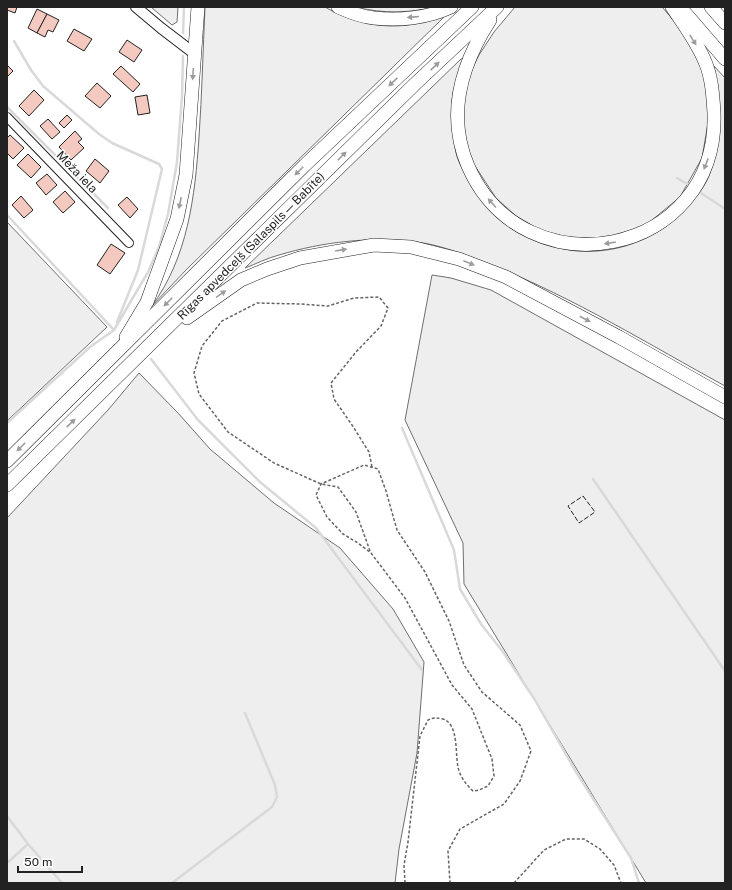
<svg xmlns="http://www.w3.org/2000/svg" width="732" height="890" viewBox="0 0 732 890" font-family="'Public Sans',sans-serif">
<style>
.green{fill:#eee;stroke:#6f6f6f}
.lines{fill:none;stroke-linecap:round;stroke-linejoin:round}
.stream{stroke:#d9d9d9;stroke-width:2.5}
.building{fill:#f3c9c0;stroke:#222}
.minor-casing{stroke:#222;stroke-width:10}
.tertiary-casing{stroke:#222;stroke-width:12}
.trunk-casing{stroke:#222;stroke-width:14}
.path{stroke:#646464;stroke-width:1.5;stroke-dasharray:3 2;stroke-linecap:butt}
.minor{stroke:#fff;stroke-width:8}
.tertiary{stroke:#fff;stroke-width:10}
.trunk{stroke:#fff;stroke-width:13}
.fence{stroke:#222;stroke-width:1;stroke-dasharray:5 2;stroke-linecap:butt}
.oneway{fill:#9c9c9c}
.labels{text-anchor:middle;stroke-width:3;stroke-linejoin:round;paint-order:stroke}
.street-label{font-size:12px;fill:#222;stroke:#fff}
</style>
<rect width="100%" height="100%" fill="#fff"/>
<g class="green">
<path d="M151,7H178L177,22L172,25Z"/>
<path d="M205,7H325C351,22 384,30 414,24C424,22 434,19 444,17L186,270L151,307C188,258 195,196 199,137C202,94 203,50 205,7Z"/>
<path d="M356,7H436C408,13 384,14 356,7Z"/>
<path d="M515,7H662L684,32L698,57L706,84L709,117L702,158L680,197L646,225L606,238H584L564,236L540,230L516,216L496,198L473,163L467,148L462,122L464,98L469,75L479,55L494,32Z"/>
<path d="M463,58C463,70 455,81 453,93C450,106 453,139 456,153C459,165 467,177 474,188C481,200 490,212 501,221C556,264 635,262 684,210C695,199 707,185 711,170C723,135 720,102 714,66L725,78V386C650,345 574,298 494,266C471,257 442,245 417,242C372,236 322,242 279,255C267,258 256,264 245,268L461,59Z"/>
<path d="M7,222L107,327L7,421Z"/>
<path d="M432,275L451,278L491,290L725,420V883H646L464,584L463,543L405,420Z"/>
<path d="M139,373L178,413L210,449L274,503L340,548L393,609L424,662L417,753L399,849L395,883H7V518L108,410Z"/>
</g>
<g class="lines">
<g class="stream">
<path d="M183,33L184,7"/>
<path d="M14,41L31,70L43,86L99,134L112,143L159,164L162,169L138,270L117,322"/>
<path d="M7,107L108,208"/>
<path d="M677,178L689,185"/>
<path d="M698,191L725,209"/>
<path d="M7,215L114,330"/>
<path d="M151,359L198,420L260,482L316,528L422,670"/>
<path d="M7,423L90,347L114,330L148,272L159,247L168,214L177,162L182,96L183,56"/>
<path d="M402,428L454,550L460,589L481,624L503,652L535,700L576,772L631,858L639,883"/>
<path d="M593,479L725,671"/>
<path d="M7,816L28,844L62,883"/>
<path d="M7,863L28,844"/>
<path d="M172,883L272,807L277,797L275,785L245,713"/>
</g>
</g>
<g class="building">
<path d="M7,7H17L15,13L7,10Z"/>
<path d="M37,9L47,14L37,33L28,28Z"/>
<path d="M47,14L59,20L53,32L48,30L45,37L37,33Z"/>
<path d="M74,29L92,39L84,51L67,41Z"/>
<path d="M127,40L142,50L134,62L119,52Z"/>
<path d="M7,65L13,71L7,77Z"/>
<path d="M121,66L140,84L133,92L113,74Z"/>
<path d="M97,83L111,96L100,108L85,96Z"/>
<path d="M34,90L44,100L29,116L19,106Z"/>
<path d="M147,95L150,113L138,115L135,97Z"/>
<path d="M67,115L72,120L64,128L59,123Z"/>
<path d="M48,119L60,132L52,139L40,126Z"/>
<path d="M75,131L82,139L78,142L84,148L71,160L59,147Z"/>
<path d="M10,135L24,148L13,159L7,153V138Z"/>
<path d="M28,154L41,167L31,178L17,165Z"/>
<path d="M95,159L109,171L100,183L86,171Z"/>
<path d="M47,174L57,185L46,195L36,183Z"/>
<path d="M65,191L75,202L63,213L53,202Z"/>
<path d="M21,196L33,210L24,218L12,205Z"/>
<path d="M127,197L138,209L130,218L118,205Z"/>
<path d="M111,244L125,253L110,274L97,265Z"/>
</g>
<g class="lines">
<g class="minor-casing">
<path id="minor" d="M7,117L129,243"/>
</g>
<g class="tertiary-casing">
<path id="tertiary" d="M136,7L161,28L195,54"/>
</g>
<g class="trunk-casing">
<g id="trunk">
<path d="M338,7C349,12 362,17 374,18C399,21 428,18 451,7"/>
<path d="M680,7L725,59"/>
<path d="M711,7L725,23"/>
<path d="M490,20C461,65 446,115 468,166C524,294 719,257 714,113C713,97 712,79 706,64C698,43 684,25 672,7"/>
<path d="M187,318L241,280L267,269L300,258L374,245L411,247L459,259L506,277L619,337L725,397"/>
<path d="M126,337L147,302L177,219L186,175L198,7"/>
<path d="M7,461L305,165L472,7"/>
<path d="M7,485L415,84L497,7"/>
</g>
</g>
<g class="path">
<path d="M370,551L356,512L338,487L321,484L274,463L228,432L199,394L194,373L202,346L222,321L257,303L300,304L328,306L354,298L379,297L388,308L381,326L356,352L331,383L334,399L352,425L369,452L372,467"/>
<path d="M405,883L404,865L408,842L420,736L428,720C434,717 437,718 443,719C459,724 455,754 458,767C460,777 466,784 473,791L479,790L488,786L494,776L492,759L472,709L452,685L405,598L371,553L358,543L343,534L327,517L316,495L321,484L364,465L378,469L386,491L397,530L425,572L449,621L464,665L482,692L520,725L531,751L520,781L504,804L460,829L448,851L450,883"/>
<path d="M514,883L544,850L566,839H584L600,849L614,865L621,883"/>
</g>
<use href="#minor" class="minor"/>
<use href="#tertiary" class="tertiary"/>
<use href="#trunk" class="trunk"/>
<path class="fence" d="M583,496L595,512L579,523L568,506Z"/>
</g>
<defs><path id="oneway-solid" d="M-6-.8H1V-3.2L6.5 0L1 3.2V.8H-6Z"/></defs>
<g class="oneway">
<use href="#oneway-solid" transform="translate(413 17) rotate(175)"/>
<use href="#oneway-solid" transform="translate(693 40) rotate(58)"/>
<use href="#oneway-solid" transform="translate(435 66) rotate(-43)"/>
<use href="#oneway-solid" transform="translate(193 74) rotate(94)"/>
<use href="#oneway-solid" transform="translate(393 82) rotate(137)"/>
<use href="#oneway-solid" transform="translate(342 156) rotate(-45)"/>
<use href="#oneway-solid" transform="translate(706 164) rotate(111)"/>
<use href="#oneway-solid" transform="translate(299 171) rotate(135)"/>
<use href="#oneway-solid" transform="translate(180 203) rotate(102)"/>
<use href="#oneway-solid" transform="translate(492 203) rotate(-132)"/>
<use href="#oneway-solid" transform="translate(610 243) rotate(171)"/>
<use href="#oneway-solid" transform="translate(341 250) rotate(-9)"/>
<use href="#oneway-solid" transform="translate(469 263) rotate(22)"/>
<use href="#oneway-solid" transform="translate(221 294) rotate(-35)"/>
<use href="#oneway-solid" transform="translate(168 302) rotate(135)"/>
<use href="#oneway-solid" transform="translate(585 319) rotate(28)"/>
<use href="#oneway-solid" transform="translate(71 423) rotate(-44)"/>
<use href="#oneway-solid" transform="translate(21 447) rotate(135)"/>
</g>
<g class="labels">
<g class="street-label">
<text transform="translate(77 172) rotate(46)" y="4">Meža iela</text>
<text transform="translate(251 246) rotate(-45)" y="4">Rīgas apvedceļš (Salaspils — Babīte)</text>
</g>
</g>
<rect width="732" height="890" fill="none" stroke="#222222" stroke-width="16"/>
<path d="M18 866v6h64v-6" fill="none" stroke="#222222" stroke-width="2"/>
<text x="24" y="866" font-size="12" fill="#222222" stroke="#ffffff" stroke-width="3" paint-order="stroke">50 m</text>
</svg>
